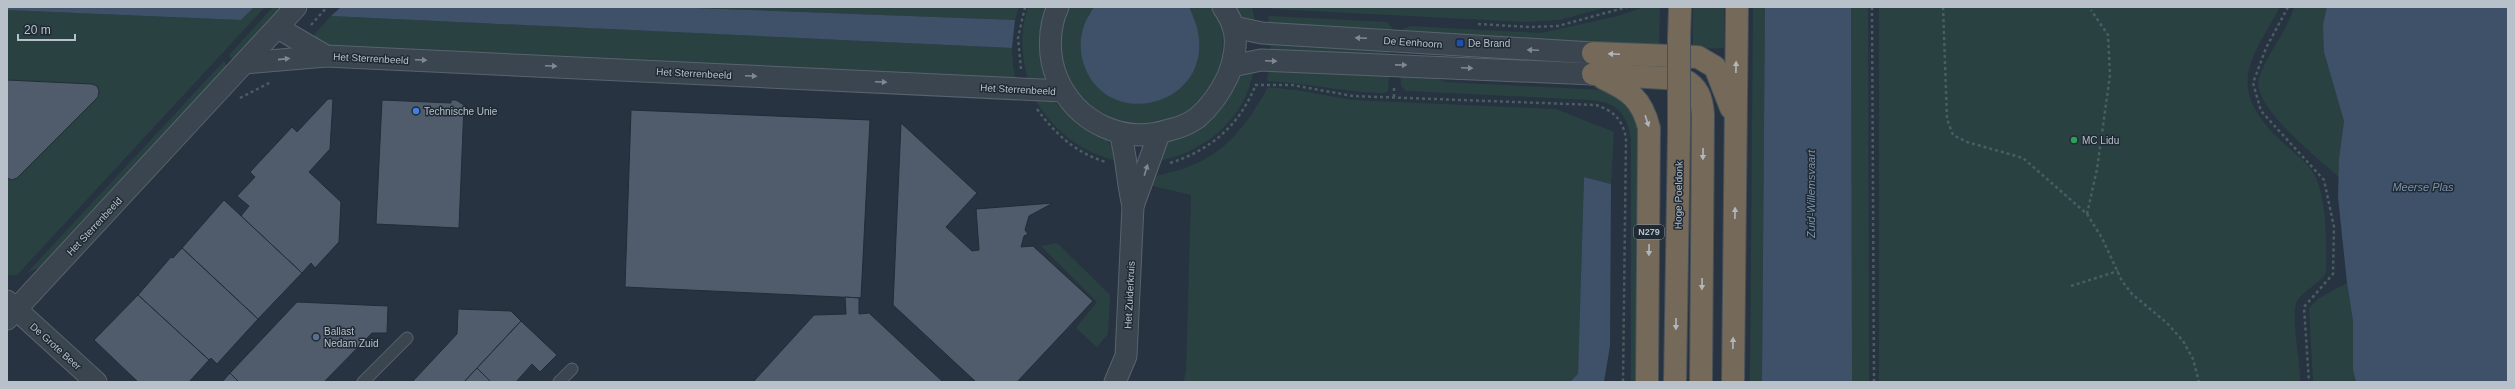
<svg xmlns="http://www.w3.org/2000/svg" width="2515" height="389" viewBox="0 0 2515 389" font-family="Helvetica,sans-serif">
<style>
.green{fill:#2a4142}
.water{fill:#3e5168}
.building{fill:#505c6b;stroke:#222c37}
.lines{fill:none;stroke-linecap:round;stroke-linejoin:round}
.lane-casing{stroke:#59636d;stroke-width:13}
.street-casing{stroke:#59636d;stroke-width:23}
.highway-casing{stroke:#46505a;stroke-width:24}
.path{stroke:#495e60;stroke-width:2.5;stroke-dasharray:3 3;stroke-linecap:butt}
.lane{stroke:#3b4550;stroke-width:11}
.street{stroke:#3b4550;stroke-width:21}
.highway{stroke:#756959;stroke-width:22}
.highway-bridge-casing{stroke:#46505a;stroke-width:24;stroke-linecap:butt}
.highway-bridge{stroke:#756959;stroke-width:22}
.oneway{fill:#808993}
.oneway2{fill:#b1b7bf}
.transit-dot{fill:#1a4fb4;stroke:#202a35;stroke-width:1.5}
.shop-dot{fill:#3f7fe0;stroke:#202a35;stroke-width:1.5}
.leisure-dot{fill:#2e9e5b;stroke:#202a35;stroke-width:1.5}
.service-dot{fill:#5c6f8a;stroke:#202a35;stroke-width:1.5}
.labels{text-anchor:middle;stroke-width:3;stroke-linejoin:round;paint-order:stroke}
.shield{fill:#202a35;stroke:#8a939d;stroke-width:1}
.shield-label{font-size:9px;font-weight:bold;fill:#b8c0ca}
.street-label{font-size:10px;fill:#b8c0ca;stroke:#202a35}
.poi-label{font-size:10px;fill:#b8c0ca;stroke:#202a35;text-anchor:start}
.water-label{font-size:11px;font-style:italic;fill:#7a92ab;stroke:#202a35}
</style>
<rect width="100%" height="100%" fill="#273340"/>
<g class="green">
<path d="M254,7H265L17,275H7V10L241,20Z"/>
<path d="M273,7H283L232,60L229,55Z"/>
<path d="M668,7H1019L1015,20Z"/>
<path d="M1028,7H1048C1040,36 1038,57 1048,85L1029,84C1022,59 1019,32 1028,7Z"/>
<path d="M1065,7H1094L1088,15L1084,64L1089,75L1106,94L1117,100L1140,104L1163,99L1183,86L1191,74L1198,61L1195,19L1189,7H1214L1223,30L1222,61L1218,76L1201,103L1175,121L1129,128L1086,109L1060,70L1059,24Z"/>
<path d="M1232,7H1252L1256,26L1243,18Z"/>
<path d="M1271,7H1607L1560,20L1526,22L1272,9Z"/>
<path d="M1644,7H1660L1659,47L1402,36L1403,29L1410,26L1541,33L1618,16Z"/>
<path d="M1693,7H1724V48L1693,49Z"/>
<path d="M1753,7H1765L1762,382H1750Z"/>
<path d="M1851,7H1868L1869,382H1852Z"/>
<path d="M1879,7H2280C2249,63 2226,87 2280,140C2290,150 2307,161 2314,174C2327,197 2327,246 2326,273C2319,284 2302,292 2297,301C2290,316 2301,363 2300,382H1879Z"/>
<path d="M2294,7H2327L2338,95L2344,121L2339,159V177C2320,160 2250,105 2259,78C2267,53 2287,32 2294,7Z"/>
<path d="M331,16L1012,48L1013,66L1017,84L328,46L320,43L314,35Z"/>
<path d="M1268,16L1387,22L1392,28L1391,33L1270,29Z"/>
<path d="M1271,39L1391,45L1390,60L1270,54Z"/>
<path d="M224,61L227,67L39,268L27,273Z"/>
<path d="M1269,66L1389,74L1388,91L1384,93C1345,92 1307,83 1267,81Z"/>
<path d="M1254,69C1245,121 1203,154 1153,162L1169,141L1183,135L1242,75Z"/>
<path d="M1400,70L1423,74L1446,82L1606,90C1633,104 1637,117 1642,146L1640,382H1631V139C1626,112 1618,103 1590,100L1406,91L1401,86Z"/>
<path d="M1268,87L1296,90L1352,100L1556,109L1614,132L1611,184L1584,177L1578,374L1570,382H1183L1186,372L1191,195L1149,185L1155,176C1214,165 1240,138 1268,87Z"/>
<path d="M1033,96L1056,103L1079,124L1105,138L1117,153L1120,162C1080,152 1053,131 1033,96Z"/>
<path d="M1709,124H1715L1713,382H1707Z"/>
<path d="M1057,243L1110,295L1108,334L1097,347L1076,328L1097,302L1041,246Z"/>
<path d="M2347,283L2353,321V370L2356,382H2313L2309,308L2319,298Z"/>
</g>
<g class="water">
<path d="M7,7H254L241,20L7,10Z"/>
<path d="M341,7H668L1015,20L1012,48L331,16Z"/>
<path d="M1094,7H1189C1237,102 1102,142 1082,58C1078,39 1083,22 1094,7Z"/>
<path d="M1765,7H1851L1852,382H1762Z"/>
<path d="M2327,7H2508V382H2356L2353,370V321L2347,283L2338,197L2339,159L2344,121L2324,52L2323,25Z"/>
<path d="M1584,177L1611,184L1610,346L1604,382H1570L1578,374Z"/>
</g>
<g class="building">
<path d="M7,80L92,84L97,86L99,91L98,97L17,178L12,180L7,178Z"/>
<path d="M328,99H333L330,149L309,172L341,202L339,242L315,268L311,263L302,273L241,216L249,206L237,196L255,177L250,172L292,127L297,132Z"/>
<path d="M382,100L451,103V100H456L464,105L459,228L376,224Z"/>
<path d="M631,110L870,120L861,298L625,287Z"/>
<path d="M901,123L977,193L946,227L972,251L979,250L976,209L1053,203L1029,216L1025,230L1028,234L1024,236L1021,247L1033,246L1093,301L1017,382H976L893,305Z"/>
<path d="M224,200L302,273L258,319L182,248Z"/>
<path d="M182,248L258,319L217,364L211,358L209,360L138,295L171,257L173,258Z"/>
<path d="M138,295L209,360L189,382H138L94,340Z"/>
<path d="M845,297L859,298V314L869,313L943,382H753L814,315L846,314Z"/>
<path d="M297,302L388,306L387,333H372L324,382H239L230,373Z"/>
<path d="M458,309L511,311L521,321L464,382H412L457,334Z"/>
<path d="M521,321L557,355L540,372L532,364L516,382H491L477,368Z"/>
<path d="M477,368L491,382H464Z"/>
<path d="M230,373L239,382H222Z"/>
</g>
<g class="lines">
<g class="lane-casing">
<g id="lane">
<path d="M363,382L407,338"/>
<path d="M559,382L572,369"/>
</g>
</g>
<g class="street-casing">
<g id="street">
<path d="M1058,7C1048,28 1048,57 1057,78C1076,123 1124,145 1169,130C1178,128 1190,123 1197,118C1210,107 1221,91 1228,76C1234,62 1238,41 1233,26C1231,20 1227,13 1223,7"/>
<path d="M1233,27L1262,33L1593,53"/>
<path d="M278,28L326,56L1063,91"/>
<path d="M245,63L326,56"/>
<path d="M1232,66L1261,60L1593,74"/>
<path d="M1133,206L1159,134"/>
<path d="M7,301L96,382"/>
<path d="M7,319L296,7"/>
<path d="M1115,382L1126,356L1133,206C1127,182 1127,157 1120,133"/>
</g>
</g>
<g class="highway-casing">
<g id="highway">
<path d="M1679,37L1680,7"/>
<path d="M1593,53L1698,57L1715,67L1731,108"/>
<path d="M1593,74L1682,79C1698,86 1702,98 1703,115L1701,382"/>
<path d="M1603,78C1629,90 1642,99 1649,128L1647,382"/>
<path d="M1675,382L1679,131"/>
<path d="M1733,382L1737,7"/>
</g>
</g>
<g class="path">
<path d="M1872,7L1874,382"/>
<path d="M1943,7L1947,119L1953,135L1967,142L2023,158L2087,214L2102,238L2122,281L2132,294L2167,323L2183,341L2193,359L2199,382"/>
<path d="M2288,7L2266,48L2253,83L2261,111L2324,180L2334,227L2333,274L2304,307L2309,382"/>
<path d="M1478,24L1530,27L1558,26L1627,7"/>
<path d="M311,25L327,7"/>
<path d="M1021,69L1018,38L1025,7"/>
<path d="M1255,85H1292L1353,96L1596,105C1614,111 1622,119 1626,138L1623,382"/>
<path d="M1394,97V86"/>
<path d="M240,98L271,82"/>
<path d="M1037,109C1055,134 1076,153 1106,162"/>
<path d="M1170,163C1211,150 1240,125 1256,84"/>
<path d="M2087,214L2097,169L2110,75L2108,35L2091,10"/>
<path d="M2071,286L2118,271"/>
</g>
<use href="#lane" class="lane"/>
<use href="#street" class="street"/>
<use href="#highway" class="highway"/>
<g class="highway-bridge-casing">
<path id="highway-bridge" d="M1679,131V37"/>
</g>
<use href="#highway-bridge" class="highway-bridge"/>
</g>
<defs><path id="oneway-solid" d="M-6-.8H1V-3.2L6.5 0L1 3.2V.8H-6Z"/></defs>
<g class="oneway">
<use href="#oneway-solid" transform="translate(1361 38) rotate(-177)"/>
<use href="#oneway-solid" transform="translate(1533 50) rotate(-177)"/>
<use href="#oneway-solid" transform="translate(284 59) rotate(-6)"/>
<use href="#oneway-solid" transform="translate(421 60) rotate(3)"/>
<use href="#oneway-solid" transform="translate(1271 61) rotate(2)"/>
<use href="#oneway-solid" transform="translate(1401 65) rotate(1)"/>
<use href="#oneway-solid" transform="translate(551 66) rotate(3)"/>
<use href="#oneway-solid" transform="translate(1467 68) rotate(3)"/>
<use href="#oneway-solid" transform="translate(751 76) rotate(3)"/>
<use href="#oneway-solid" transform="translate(881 82) rotate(3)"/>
<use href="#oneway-solid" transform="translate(1146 170) rotate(-73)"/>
</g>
<g class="oneway2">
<use href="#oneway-solid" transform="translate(1614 54) rotate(-178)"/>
<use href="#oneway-solid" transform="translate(1736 67) rotate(-89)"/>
<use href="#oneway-solid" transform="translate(1647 121) rotate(72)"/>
<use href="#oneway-solid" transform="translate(1703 154) rotate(91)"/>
<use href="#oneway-solid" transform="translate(1735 213) rotate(-89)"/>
<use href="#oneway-solid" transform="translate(1649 250) rotate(91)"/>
<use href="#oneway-solid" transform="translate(1702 284) rotate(91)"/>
<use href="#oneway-solid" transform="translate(1676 324) rotate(91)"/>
<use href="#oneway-solid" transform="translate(1733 343) rotate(-89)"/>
</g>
<rect class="transit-dot" x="1456" y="39" width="8" height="8" rx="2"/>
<circle class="shop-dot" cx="416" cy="111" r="4"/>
<circle class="leisure-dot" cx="2074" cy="140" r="4"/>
<circle class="service-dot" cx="316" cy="337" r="4"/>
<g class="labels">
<rect class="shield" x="1634" y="225" width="30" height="14" rx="3"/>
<g class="shield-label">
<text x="1649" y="235">N279</text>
</g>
<g class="street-label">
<text transform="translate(1413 42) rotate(4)" y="4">De Eenhoorn</text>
<text transform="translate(371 58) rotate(3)" y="4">Het Sterrenbeeld</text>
<text transform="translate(694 73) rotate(3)" y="4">Het Sterrenbeeld</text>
<text transform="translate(1018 89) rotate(3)" y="4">Het Sterrenbeeld</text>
<text transform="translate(1678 195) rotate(-89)" y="4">Hoge Poeldonk</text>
<text transform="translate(94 226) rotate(-47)" y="4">Het Sterrenbeeld</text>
<text transform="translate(1129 295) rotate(-87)" y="4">Het Zuiderkruis</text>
<text transform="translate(56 346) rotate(42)" y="4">De Grote Beer</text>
</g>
<g class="poi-label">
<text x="1468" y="47">De Brand</text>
<text x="424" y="115">Technische Unie</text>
<text x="2082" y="144">MC Lidu</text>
<text x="324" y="335">Ballast<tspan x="324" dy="12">Nedam Zuid</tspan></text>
</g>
<g class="water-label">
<text x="2423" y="191">Meerse Plas</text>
<text transform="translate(1811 194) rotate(-90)" y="4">Zuid-Willemsvaart</text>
</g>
</g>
<rect width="2515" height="389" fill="none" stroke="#b8c0ca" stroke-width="16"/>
<path d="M18 34v6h57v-6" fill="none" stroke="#b8c0ca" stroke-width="2"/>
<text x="24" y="34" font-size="12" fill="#b8c0ca" stroke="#202a35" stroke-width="3" paint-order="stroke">20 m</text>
</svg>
